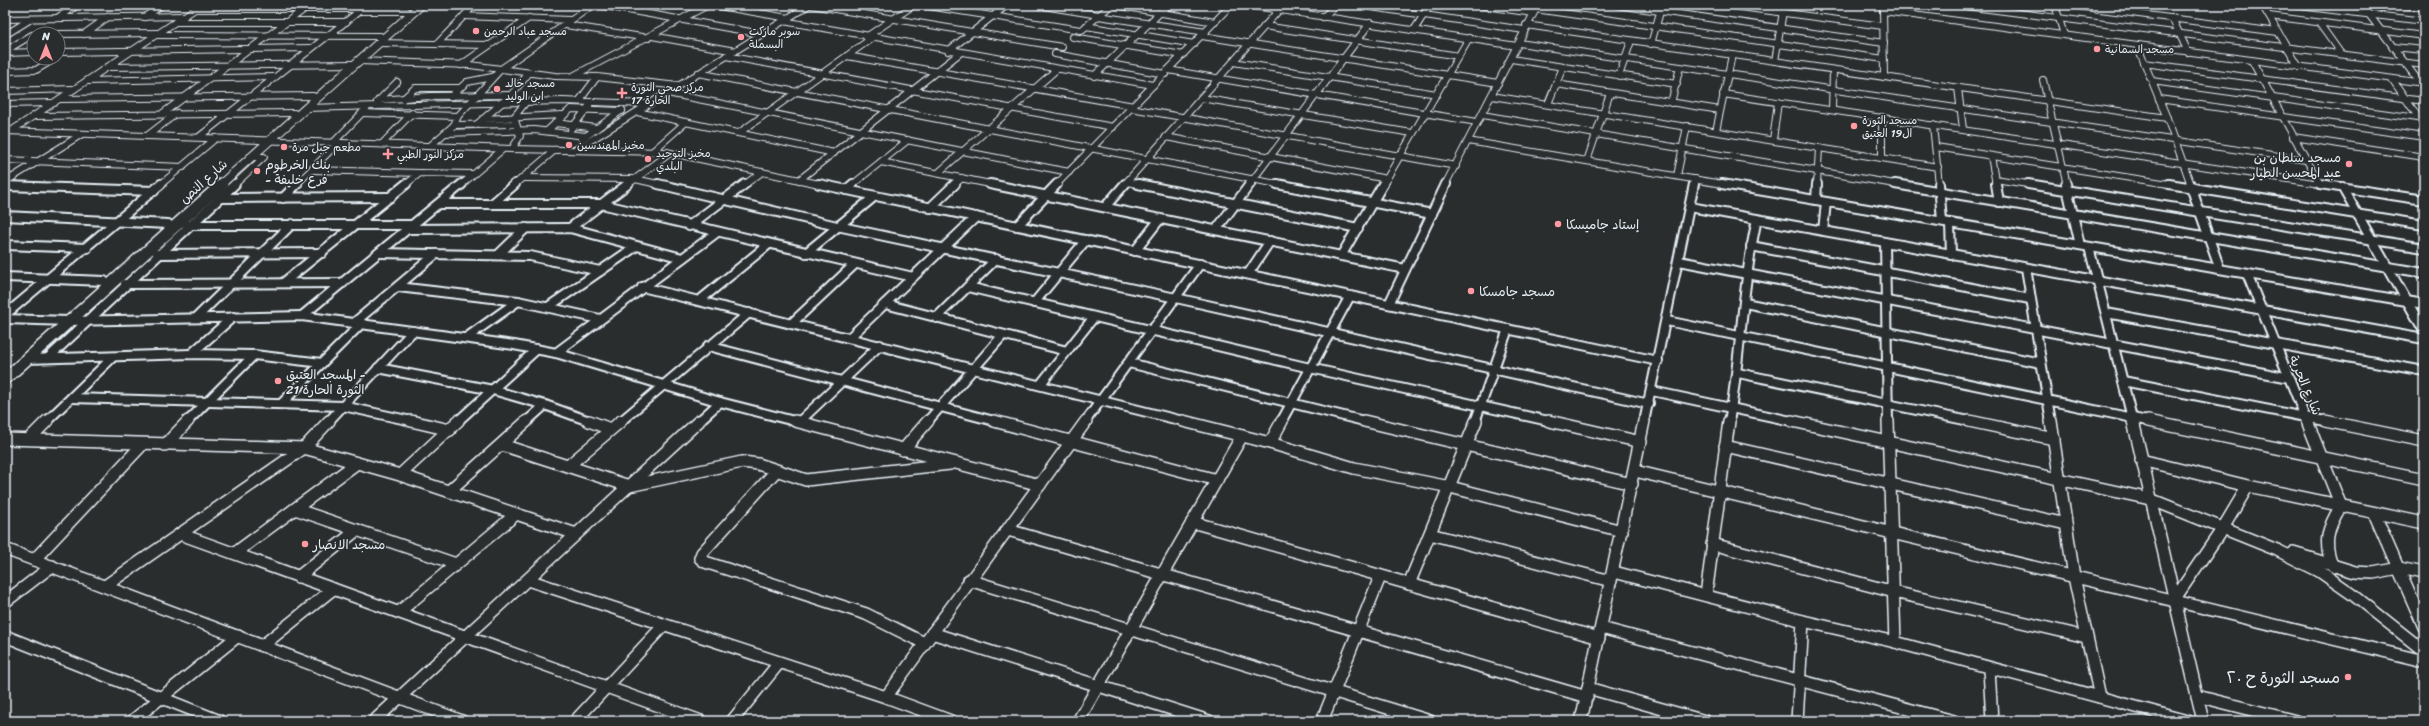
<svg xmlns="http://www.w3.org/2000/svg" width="2429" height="726" viewBox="0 0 2429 726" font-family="Sriracha,'Playpen Sans Arabic',sans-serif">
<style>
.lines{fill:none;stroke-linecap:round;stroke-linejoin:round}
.minor-far2-casing{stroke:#e8f1f8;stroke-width:8}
.minor-far1-casing{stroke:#e8f1f8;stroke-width:12}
.minor-casing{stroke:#e8f1f8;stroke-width:14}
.major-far1-casing{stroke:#e8f1f8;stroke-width:10}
.major-casing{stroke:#e8f1f8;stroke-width:14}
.minor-far2{stroke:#2a2d2e;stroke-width:6}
.minor-far1{stroke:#2a2d2e;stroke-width:8}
.minor{stroke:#2a2d2e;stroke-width:11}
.major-far1{stroke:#2a2d2e;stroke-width:8}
.major{stroke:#2a2d2e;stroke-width:11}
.poi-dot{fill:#ff9aa2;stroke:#2a2d2e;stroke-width:1.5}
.labels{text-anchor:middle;stroke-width:3;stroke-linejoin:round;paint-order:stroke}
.far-poi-label{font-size:11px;fill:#e8f1f8;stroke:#2a2d2e;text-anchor:start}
.poi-label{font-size:13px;fill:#e8f1f8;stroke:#2a2d2e;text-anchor:start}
.street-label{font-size:13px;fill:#e8f1f8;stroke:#2a2d2e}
.near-poi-label{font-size:16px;fill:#e8f1f8;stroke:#2a2d2e;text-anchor:end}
</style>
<rect width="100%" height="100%" fill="#2a2d2e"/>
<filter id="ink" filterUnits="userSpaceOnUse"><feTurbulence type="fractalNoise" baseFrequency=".025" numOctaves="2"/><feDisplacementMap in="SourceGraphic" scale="8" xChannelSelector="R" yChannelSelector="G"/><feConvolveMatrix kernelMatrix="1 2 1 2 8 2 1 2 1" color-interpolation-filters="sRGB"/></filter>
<g filter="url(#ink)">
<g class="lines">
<g class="minor-far2-casing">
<g id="minor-far2">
<path d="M474,5L464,16L571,20"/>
<path d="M599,5L762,34"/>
<path d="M713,5L788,18"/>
<path d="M811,5L1062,47"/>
<path d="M922,5L1081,30"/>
<path d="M1037,5L1099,15"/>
<path d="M1115,5L1215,22"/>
<path d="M1247,5L1517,46"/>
<path d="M1358,5L1524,30"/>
<path d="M1478,5L1533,13"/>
<path d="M1617,5L1884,43"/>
<path d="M1725,5L1883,26"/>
<path d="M1957,5L2424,65"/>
<path d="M2055,5L2064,35"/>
<path d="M2069,5L2278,32"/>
<path d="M2262,5L2299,67"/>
<path d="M2291,5L2424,21"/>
<path d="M2362,5L2420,83"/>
<path d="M2404,5L2424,7"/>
<path d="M1883,6L1884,77"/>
<path d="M195,9H362"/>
<path d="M1535,9L1884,59"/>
<path d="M359,11H407"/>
<path d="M1883,11L2424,83"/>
<path d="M1098,16L1206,32"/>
<path d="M2269,16L2424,36"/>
<path d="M145,17L161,5"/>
<path d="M1323,17L1336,5"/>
<path d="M57,18L78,5"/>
<path d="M2172,18L2188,52"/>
<path d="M5,19L184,16"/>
<path d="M783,21L1153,85"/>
<path d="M176,22H346"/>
<path d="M2319,23L2341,54"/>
<path d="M566,25L648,38"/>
<path d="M1526,25L2167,118"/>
<path d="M1086,26L1194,44"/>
<path d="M1264,26L1459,56"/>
<path d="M1083,29L1111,5"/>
<path d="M1414,30L1430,5"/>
<path d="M58,34L159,33"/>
<path d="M84,34L108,17"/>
<path d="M5,35L31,19"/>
<path d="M156,35L380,36"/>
<path d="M652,36L735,51"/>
<path d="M1202,36L1498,83"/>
<path d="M866,37L914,5"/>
<path d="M1073,37L1183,55"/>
<path d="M378,43L489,45"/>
<path d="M438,43L464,16"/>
<path d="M1519,43L2306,160"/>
<path d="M1651,44L1662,5"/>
<path d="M2137,45L2167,118L2191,185"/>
<path d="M2393,47L2424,50"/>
<path d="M5,51L32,35"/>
<path d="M948,51L1007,5"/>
<path d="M58,52L311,48"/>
<path d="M5,53L34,52"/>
<path d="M1055,54L1165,74"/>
<path d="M726,56L1113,127"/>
<path d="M847,56L1134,106"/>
<path d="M1511,59L1677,84"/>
<path d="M359,61L470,65L555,76L597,77L678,86"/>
<path d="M1775,61L1784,5"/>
<path d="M2252,61L2320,184"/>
<path d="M1233,62L1437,94"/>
<path d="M2144,63L2424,101"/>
<path d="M461,65L529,18"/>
<path d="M108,67L355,64"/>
<path d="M1168,70L1477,122"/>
<path d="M5,71L36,70L56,58"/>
<path d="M698,73L1282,185"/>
<path d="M573,76L708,5"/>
<path d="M1094,76L1168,5"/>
<path d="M1619,76L1631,41"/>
<path d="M2392,79L2421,121"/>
<path d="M2043,80L2067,185"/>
<path d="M87,81L274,77"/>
<path d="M2152,81L2424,119"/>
<path d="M1556,84L1720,110"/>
<path d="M1958,88L1963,129"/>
<path d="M5,91L74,89"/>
<path d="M667,93L1069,172"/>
<path d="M1723,94L2327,185"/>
<path d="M1492,96L1938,167"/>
<path d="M450,97L467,82L492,77"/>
<path d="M1201,98L1412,133"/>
<path d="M60,99L313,96"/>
<path d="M403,99L415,88H459"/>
<path d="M2159,99L2424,137"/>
<path d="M379,100L430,96L511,95"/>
<path d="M579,101L597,77"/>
<path d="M377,102L397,82"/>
<path d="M1671,103L1680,67"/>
<path d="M5,104L54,103"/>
<path d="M1548,104L1563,67"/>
<path d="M306,108L562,101L648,104"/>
<path d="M1131,108L1456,166"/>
<path d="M1832,110L1833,70"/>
<path d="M637,112L834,153"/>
<path d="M163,113L310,5"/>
<path d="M362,113L458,116"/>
<path d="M1482,115L1901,185"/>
<path d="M34,116L294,113"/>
<path d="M1882,117V158"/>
<path d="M483,119L562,115"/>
<path d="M555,123L597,128"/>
<path d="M454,125L515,124"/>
<path d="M476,125L511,95L529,73"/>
<path d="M1933,125L1939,185"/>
<path d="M571,129L589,106"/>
<path d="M5,131L512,149L666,152L824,185"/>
<path d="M11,131L201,5"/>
<path d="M547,131L571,109L622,111"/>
<path d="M1716,131L1732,55"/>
<path d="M445,133L534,130L586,136"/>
<path d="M739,133L872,38"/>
<path d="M147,136L177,113"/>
<path d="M199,137L367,5"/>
<path d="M1166,137L1387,179"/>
<path d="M2293,137L2424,157"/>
<path d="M582,139L622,110"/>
<path d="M1773,140L1778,102"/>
<path d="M1468,141L1728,185"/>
<path d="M334,142L366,109"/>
<path d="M382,144L412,113"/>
<path d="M430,146L454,125L458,116L501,69L593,5"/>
<path d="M1936,147L2175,185"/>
<path d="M512,149L520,136L514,117L526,102"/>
<path d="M575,150L809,5"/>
<path d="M653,151L686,122"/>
<path d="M1991,156L1995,179L2034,185"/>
<path d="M5,160L183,167"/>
<path d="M1587,161L1610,93"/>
<path d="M881,162L995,185"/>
<path d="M312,170L420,173"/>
<path d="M938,173L1057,69"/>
<path d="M1677,176L1687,126"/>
<path d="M524,178L635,179L662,185"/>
<path d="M1995,179L1996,185"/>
<path d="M799,180L960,53"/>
<path d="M5,182L82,134"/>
<path d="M1127,182L1143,185"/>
<path d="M160,185L216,138"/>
<path d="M234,185L264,157H250"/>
<path d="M296,185L338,143"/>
<path d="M405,185L420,173L473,174"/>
<path d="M461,185L503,149"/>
<path d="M514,185L555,150"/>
<path d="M627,185L670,153"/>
<path d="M744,185L762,172"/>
<path d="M852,185L908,140"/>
<path d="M954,185L962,178"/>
<path d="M1056,185L1231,5"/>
<path d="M1124,185L1279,10"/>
<path d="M1249,185L1370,23"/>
<path d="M1383,185L1469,38"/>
<path d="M1445,185L1538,5"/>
<path d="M1694,185L1695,179"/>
<path d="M1817,185L1819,148"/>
</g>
</g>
<g class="minor-far1-casing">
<g id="minor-far1">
<path d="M658,184L837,226L1176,298L1649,404"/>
<path d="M819,184L1658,361"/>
<path d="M990,184L1405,269"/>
<path d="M1138,184L1358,228"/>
<path d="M1277,184L1432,214"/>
<path d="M1722,184L2424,304"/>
<path d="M1895,184L2424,273"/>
<path d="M1939,184L1942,221"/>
<path d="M1996,184L1999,202"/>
<path d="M2028,184L2424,248"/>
<path d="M2066,184L2080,245"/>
<path d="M2169,184L2424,225"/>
<path d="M2190,184L2220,269"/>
<path d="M2320,184L2424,200"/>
<path d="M5,186L154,191"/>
<path d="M2342,187L2424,331"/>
<path d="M846,190L853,184"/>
<path d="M219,198L391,197"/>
<path d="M283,198L297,184"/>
<path d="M1816,200L1817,184"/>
<path d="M439,204H601L913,277"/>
<path d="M492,204L515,184"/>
<path d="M1105,207L1125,184"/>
<path d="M1690,207L2424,339"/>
<path d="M930,208L955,184"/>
<path d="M5,216L168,224"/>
<path d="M1950,223L1951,255"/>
<path d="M187,225H413"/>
<path d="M689,226L745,184"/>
<path d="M1017,226L1057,184"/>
<path d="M570,228L628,184"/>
<path d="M408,229L570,228L682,258"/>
<path d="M1216,230L1250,184"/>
<path d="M1823,231L1826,202"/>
<path d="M1885,243L1888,422"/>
<path d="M5,245L87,248"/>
<path d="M1751,246L2030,299"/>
<path d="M2089,247L2133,422"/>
<path d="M1135,251L1160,219"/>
<path d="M380,253L530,256L600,271"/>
<path d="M806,253L875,196"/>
<path d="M157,254L322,253"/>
<path d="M498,255L526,228"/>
<path d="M1341,256L1383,184"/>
<path d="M1679,261L2290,378"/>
<path d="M2026,268L2051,422"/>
<path d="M1248,274L1270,241"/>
<path d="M2247,274L2307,422"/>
<path d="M5,277L104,281"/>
<path d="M283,283L406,184"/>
<path d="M125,284L343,283"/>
<path d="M398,287L518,301L600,319"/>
<path d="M642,287L1187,422"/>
<path d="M968,287L1310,368L1553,422"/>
<path d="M699,301L769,244"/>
<path d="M1034,303L1086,240"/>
<path d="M1745,303L2041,363"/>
<path d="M885,304L1067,351"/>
<path d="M1389,304L1446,184"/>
<path d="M548,307L635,247"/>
<path d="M2106,313L2424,371"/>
<path d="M5,315L161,184"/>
<path d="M302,316L462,184"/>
<path d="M196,318L292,224"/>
<path d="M936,318L996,259"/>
<path d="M5,319L69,321L302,316L514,345L556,353L720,402L798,422"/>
<path d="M1667,321L2152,422"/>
<path d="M355,322L436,254"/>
<path d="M791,324L855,264"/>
<path d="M466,338L518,301"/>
<path d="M849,338L976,217"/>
<path d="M708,346L998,422"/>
<path d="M556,353L716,233"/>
<path d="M191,354L233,317"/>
<path d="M48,358L235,184"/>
<path d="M27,359L191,354L254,355L322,363"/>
<path d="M1129,363L1368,422"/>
<path d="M378,368L493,390L545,405L592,422"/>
<path d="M1738,373L1974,422"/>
<path d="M2123,381L2330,422"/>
<path d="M1040,385L1094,317"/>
<path d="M1652,391L1796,422"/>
<path d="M72,398L343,406L416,422"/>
<path d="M282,403L362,323"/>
<path d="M46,422L113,357"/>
<path d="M187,422L254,355"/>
<path d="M328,422L413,331"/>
<path d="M457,422L537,349"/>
<path d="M526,422L545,405"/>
<path d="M620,422L749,313"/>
<path d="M698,422L720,402"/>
<path d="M799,422L880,345"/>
<path d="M927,422L1003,335"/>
<path d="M1085,422L1200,264"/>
<path d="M1281,422L1350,296"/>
<path d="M1475,422L1508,329"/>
<path d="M1644,422L1694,184"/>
<path d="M1729,422C1741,355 1742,286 1757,219"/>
</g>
</g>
<g class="minor-casing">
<g id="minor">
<path d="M411,421L450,430"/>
<path d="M589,421L610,429"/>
<path d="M795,421L1040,485"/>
<path d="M994,421L1217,480"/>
<path d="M1183,421L1270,443L1354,468L1450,487L1622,531"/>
<path d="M1364,421L1632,484"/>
<path d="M1549,421L1641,442"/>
<path d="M1792,421L2150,499L2277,550L2319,571L2352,594L2424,651"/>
<path d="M1888,421L1895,642"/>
<path d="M1969,421L2054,439"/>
<path d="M2051,421L2074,577L2100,697"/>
<path d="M2133,421L2203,721"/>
<path d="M2148,421L2424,479"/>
<path d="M2307,421L2341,506C2327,528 2323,543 2333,567"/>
<path d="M2325,421L2424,441"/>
<path d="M5,439L304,448L400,475L576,534"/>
<path d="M29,439L47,421"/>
<path d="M1270,443L1282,421"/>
<path d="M165,445L188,421"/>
<path d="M502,445L629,486L742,462L758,464L806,480L950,464"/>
<path d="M1725,446L2066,524"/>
<path d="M903,450L928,421"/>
<path d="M2141,460L2248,486L2424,523"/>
<path d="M568,466L621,421"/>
<path d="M776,471L702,553L700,558L705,562L866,614L924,643"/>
<path d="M1635,471L2424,661"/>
<path d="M400,475L458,421"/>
<path d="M449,491L527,421"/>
<path d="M295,509L456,564"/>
<path d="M2374,513L2424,627"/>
<path d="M1192,522L1599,638"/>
<path d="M1008,530L1587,697"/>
<path d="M180,534L701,721"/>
<path d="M1430,534L1611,581"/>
<path d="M1712,544L1894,592L2086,637"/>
<path d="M5,549L462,721"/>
<path d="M235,553L357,463"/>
<path d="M2293,553L2355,572L2373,573L2399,568L2424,573"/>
<path d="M34,560L143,444"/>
<path d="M1614,572L1803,621L1895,642L2188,721"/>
<path d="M298,577L357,530"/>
<path d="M528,580L886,697L951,721"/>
<path d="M969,580L1430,721"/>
<path d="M1409,584L1476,421"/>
<path d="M105,586L304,448L329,421"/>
<path d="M1706,595L1729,421"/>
<path d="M2174,600L2223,528L2248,486"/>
<path d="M5,602L52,566"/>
<path d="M399,612L515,515"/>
<path d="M1601,628L1954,721"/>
<path d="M932,633L1209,721"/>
<path d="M5,636L220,721"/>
<path d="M262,646L333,589"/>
<path d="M1989,669L1992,721"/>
<path d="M1588,688L1705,721"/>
<path d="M2197,696L2296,721"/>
<path d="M886,697L1086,421"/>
<path d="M132,721L238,636"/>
<path d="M374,721L699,421"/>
<path d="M575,721L663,626"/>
<path d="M732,721L779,663"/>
<path d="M1078,721L1242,436"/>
<path d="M1322,721L1380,577"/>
<path d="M1581,721L1644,421"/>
<path d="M1797,721L1803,621"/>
</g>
</g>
<g class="major-far1-casing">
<path id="major-far1" d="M220,185L421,5"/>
</g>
<g class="major-casing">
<path id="major" d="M5,379L222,184"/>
</g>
<use href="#minor-far2" class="minor-far2"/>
<use href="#minor-far1" class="minor-far1"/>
<use href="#minor" class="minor"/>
<use href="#major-far1" class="major-far1"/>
<use href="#major" class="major"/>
</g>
</g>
<g class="poi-dot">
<circle cx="476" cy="31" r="4"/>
<circle cx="741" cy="37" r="4"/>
<circle cx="2097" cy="49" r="4"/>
<circle cx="497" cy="89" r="4"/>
<path d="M620 87h4v4h4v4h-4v4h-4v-4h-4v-4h4z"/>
<circle cx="1854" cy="126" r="4"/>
<circle cx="569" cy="145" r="4"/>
<circle cx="284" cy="147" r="4"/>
<path d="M386 148h4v4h4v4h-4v4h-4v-4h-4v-4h4z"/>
<circle cx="648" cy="159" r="4"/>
<circle cx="2349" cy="164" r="4"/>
<circle cx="257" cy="171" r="4"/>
<circle cx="1558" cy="224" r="4"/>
<circle cx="1471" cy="291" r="4"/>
<circle cx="278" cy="381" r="4"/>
<circle cx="305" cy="544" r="4"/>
<circle cx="2348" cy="677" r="4"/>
</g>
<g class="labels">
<g class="far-poi-label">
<text x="484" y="35">مسجد عباد الرحمن</text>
<text x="749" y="35">سوبر ماركت<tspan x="749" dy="13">البسملة</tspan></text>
<text x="2105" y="53">مسجد السمانية</text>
<text x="505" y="87">مسجد خالد<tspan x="505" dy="13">ابن الوليد</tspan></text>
<text x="631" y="91">مركز صحي الثورة<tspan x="631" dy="13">الحارة 17</tspan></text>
<text x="1862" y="124">مسجد الثورة<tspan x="1862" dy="13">ال19 العتيق</tspan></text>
<text x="577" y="149">مخبز المهندسين</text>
<text x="292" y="151">مطعم جبل مرة</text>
<text x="656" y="157">مخبز التوحيد<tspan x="656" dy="13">البلدي</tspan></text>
<text x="397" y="158">مركز النور الطبي</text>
</g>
<g class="poi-label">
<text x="2341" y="162" text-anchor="end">مسجد سلطان بن<tspan x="2341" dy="15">عبد المحسن الطيار</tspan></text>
<text x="265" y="169">بنك الخرطوم<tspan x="265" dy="15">- فرع خليفة</tspan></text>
<text x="1566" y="229">إستاد جاميسكا</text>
<text x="1479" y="296">مسجد جامسكا</text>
<text x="286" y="379">المسجد العتيق -<tspan x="286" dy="15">الثورة الحارة 21</tspan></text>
<text x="313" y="549">مسجد الانصار</text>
</g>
<g class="street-label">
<text transform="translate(203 181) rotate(-42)" y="5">شارع النص</text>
<text transform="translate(2306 385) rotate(67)" y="5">شارع الحرية</text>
</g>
<g class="near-poi-label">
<text x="2340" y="683">مسجد الثورة ح ٢٠</text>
</g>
</g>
<rect width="2429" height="726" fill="none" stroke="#2a2d2e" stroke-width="20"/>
<rect x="10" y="10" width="2409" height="706" fill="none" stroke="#e8f1f8" stroke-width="1.5" filter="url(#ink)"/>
<g transform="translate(46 46)"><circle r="19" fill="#2a2d2e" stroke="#767b7f"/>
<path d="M0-3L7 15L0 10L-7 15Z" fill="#ff9aa2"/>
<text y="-6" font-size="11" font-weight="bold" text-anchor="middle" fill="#e8f1f8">N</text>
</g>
</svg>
